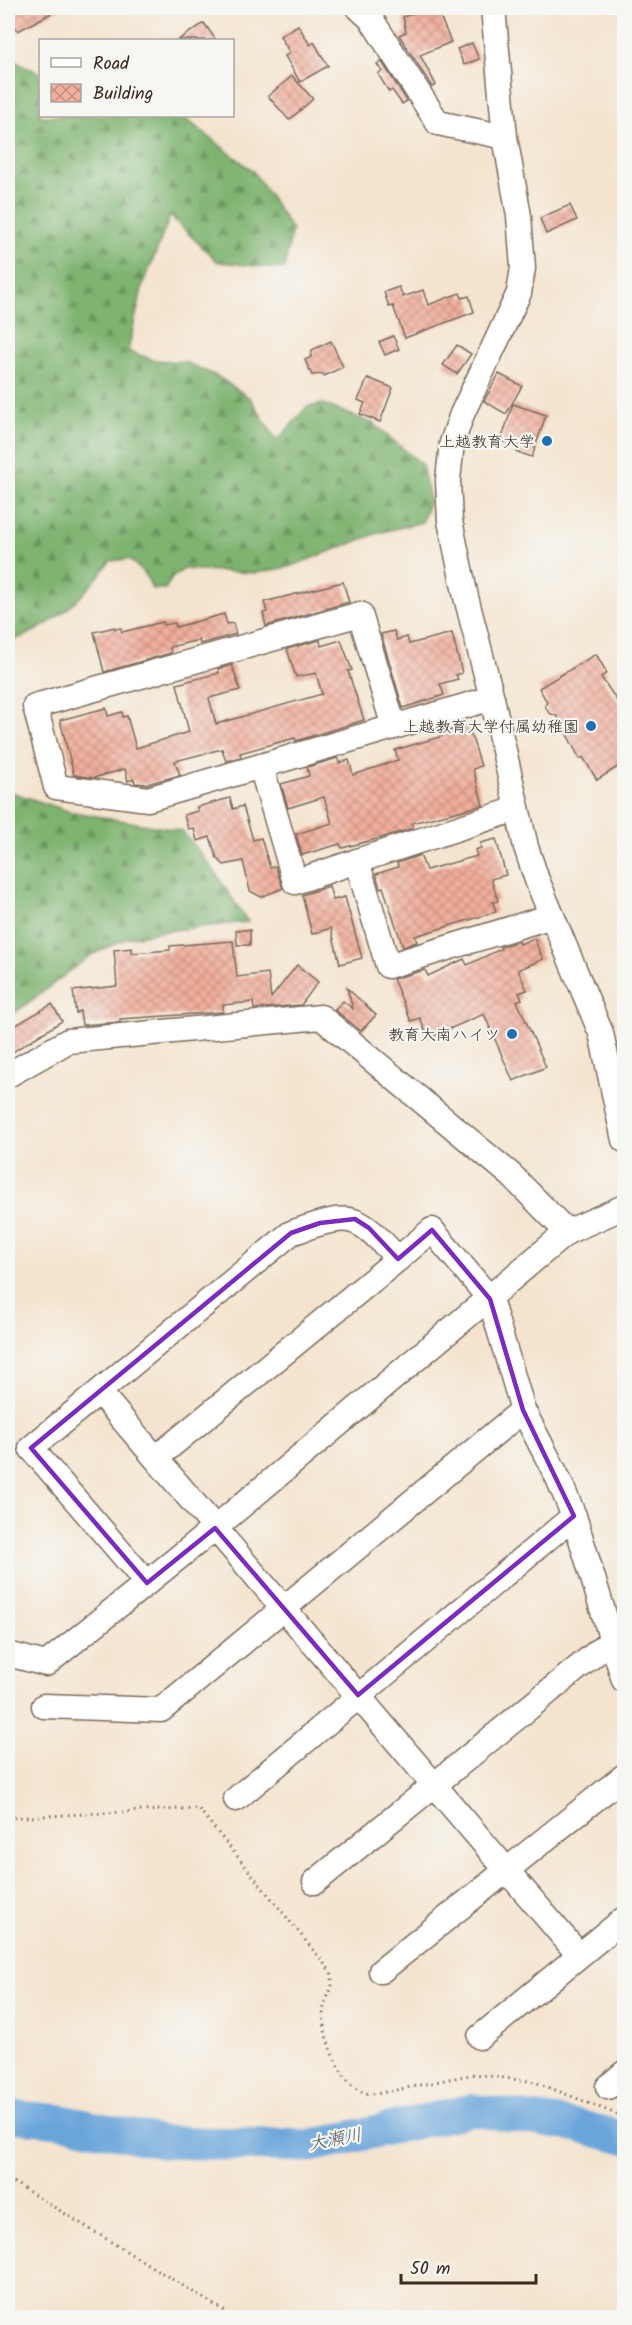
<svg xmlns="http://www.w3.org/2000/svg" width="632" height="2325" viewBox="0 0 632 2325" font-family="Kalam,'Klee One',sans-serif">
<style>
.forest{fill:url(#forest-firs);stroke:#5c6e46;stroke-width:1.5}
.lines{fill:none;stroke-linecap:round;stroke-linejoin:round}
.river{stroke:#6aa5da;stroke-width:33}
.building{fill:url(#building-cross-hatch)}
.minor-casing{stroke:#7c6b5c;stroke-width:27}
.path{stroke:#7c6b5c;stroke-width:3;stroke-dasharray:1.5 4.5;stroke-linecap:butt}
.minor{stroke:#fff;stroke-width:24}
.marked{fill:none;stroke:#7b2cbf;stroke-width:4.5;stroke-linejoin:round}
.poi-dot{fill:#1f6fb2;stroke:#f6f6f2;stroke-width:2}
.labels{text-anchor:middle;stroke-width:4.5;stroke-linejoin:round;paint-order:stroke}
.poi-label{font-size:16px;fill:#3b2a1e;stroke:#f6f6f2;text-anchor:end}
.water-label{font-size:18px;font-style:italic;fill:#4b5560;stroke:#f6f6f2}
</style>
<defs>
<pattern id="forest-firs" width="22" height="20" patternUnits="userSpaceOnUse" patternTransform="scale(1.5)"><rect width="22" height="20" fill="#7eb36f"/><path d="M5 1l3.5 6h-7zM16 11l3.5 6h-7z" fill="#68925b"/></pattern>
<pattern id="building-cross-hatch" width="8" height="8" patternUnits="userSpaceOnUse" patternTransform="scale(1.5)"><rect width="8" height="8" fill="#f2af9d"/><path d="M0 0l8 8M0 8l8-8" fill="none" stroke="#c58f7f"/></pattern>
</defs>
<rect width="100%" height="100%" fill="#f6f6f2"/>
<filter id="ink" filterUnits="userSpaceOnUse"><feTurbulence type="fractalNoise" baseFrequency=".0167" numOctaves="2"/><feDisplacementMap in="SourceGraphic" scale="12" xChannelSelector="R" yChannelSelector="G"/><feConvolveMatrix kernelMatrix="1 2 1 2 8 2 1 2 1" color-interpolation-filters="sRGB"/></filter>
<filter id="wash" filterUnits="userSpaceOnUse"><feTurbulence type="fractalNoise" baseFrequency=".008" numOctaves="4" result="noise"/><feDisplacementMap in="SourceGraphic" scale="24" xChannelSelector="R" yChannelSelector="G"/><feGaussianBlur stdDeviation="1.35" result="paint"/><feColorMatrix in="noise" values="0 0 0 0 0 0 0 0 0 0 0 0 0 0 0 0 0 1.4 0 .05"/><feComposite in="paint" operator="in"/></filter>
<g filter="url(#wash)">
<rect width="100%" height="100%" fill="#f4e4cf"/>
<g class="forest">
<path d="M8,58L40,73V116H182L253,171L292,230L284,269L218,262L170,216L142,288L128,351L153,360L185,362L218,377L250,398L277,441L307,407L323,404L374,424L422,465L430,500L422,522L378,533L289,567L256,573L184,569L172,578L165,589H152L146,575L129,559L110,561C84,597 52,629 8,642Z"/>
<path d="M8,791L68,811L182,831L213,869L248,922L164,931L127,938L91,955L8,1018Z"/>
</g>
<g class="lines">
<path class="river" d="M8,2116L61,2121L162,2142L311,2146L472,2110L578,2126L624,2138"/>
</g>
<g id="blocks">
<g class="building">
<path d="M8,8H61L18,31L16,28L8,32Z"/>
<path d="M426,8H433L437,15L439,14L451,42L420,55L436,85L432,87L399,35L406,32L403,17Z"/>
<path d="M204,23L216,40H178Z"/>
<path d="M298,25L310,45L314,42L328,66L300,82L285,56L290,53L280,36Z"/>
<path d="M472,43L479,59L464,65L457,49Z"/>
<path d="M382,62L407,101L402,104L392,90L389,92L378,74L382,71L377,64Z"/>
<path d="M292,76L313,99L289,120L268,96Z"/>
<path d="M570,205L577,220L546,234L540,218Z"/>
<path d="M399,287L403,297L423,290L428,305L460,293L462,298L469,296L474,312L405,338L393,306L389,307L384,292Z"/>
<path d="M393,336L399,349L385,355L379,342Z"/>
<path d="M331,341L343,367L324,376L323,374L312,375L305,360L311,357L312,350Z"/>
<path d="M457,345L471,354L457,374L443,365Z"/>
<path d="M499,374L522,386L506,414L484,401Z"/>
<path d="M368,378L393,388L380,422L360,414L365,403L358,400Z"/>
<path d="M513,404L546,415L532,457L517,452L518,446L501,441Z"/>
<path d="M343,582L349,602L266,626L263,613L267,612L264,602Z"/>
<path d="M224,614L227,624L233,623L236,634L200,644L199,640L170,647L171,653L104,672L94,632L115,627V629L121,628L122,632L163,622L164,625L175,623L176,627Z"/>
<path d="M394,631L397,640L407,637L409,644L452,633L462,673L456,675L458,679L440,684L444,695L403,708L381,634Z"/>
<path d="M320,640L321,646L341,640L352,670L348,671L364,720L296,741L295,738L240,753L241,757L226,761L222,749L175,761L180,775L147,784L135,783L134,779L128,781L125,769L93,778L74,775L60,720L106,708L108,716L122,712L123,717L127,716L136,748L189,732L177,684L219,673L218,669L232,665L240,690L209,698L216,724L322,694L316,673L296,677L287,649Z"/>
<path d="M596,654L607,673L601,677L624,711V763L597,780L583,757L580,759L557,716L549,713L545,706L547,702L539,688Z"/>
<path d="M468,725L481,766L473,769L483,805L412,823L413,828L384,837L342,848L340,844L302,855L296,834L332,823L324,797L288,808L281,784L309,776L307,767L338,758L339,763L349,760L353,775L398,760L395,750L443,736L442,733Z"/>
<path d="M230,798L233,809L243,806L253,840L261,838L270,868L275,866L283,888L261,897L250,891L243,861L224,865L217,858L210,837L197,841L194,828L188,829L184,815L198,811L197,807Z"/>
<path d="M496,839L506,875L491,879L498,901L493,902L496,912L415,936L417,942L403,947L383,887L380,888L376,874L398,867L397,863L420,855L426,870L477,856L475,850L481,848L480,843Z"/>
<path d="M329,886L333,900L345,897L362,958L340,964L331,928L312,934L302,895Z"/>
<path d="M236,930H250V945H237Z"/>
<path d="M534,938L543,959L518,970L527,990L519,993L522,999L517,1001L546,1067L513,1081L484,1014L428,1038L420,1018L411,1021L393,979L425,970L428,976L464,959L467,965L501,949L500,947L519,941L520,944Z"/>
<path d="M233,941L237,977L268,973L271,998L297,965L318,982L301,1005L254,1009L253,1002L223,1005V1012L120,1019V1022L82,1025L80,1011L76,1013L73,991L117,986L114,950L132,948V953L170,950V946Z"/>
<path d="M347,988L376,1015L361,1031L335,1010L343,1001L353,1009Z"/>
<path d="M52,1004L62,1021L8,1055V1017L13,1027Z"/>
</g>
</g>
</g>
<g filter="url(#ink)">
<use href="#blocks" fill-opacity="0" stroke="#7c6b5c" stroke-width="1.5"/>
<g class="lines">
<g class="minor-casing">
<g id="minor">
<path d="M359,8L371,19L438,123L505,137"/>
<path d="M493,8L505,137L519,216L523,268L519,293L462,414L452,443L448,480L450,521L466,597L492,698L526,847L537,880L601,1033L624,1140"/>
<path d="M394,727L360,614L35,706L56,787L148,799L261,766L295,882L357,861L388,966L552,916"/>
<path d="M261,766L492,698"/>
<path d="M357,861L517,809"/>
<path d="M8,1075L68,1041L321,1017L511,1175L567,1232"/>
<path d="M100,1393L579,1955"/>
<path d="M156,1458L398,1259"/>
<path d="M147,1583L31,1448L291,1233C352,1212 355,1212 398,1259L432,1230L490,1299L523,1410L558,1478L574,1516L624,1680"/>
<path d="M8,1654L46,1664L215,1528L567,1232L624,1207"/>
<path d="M44,1706L161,1710L523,1410"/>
<path d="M236,1799L574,1516"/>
<path d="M315,1882L612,1640"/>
<path d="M381,1971L624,1776"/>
<path d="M480,2037L624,1919"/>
<path d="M608,2087L624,2073"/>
</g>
</g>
<g class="path">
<path d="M8,1818L198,1808L331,1972C335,1990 328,1991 324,2007C319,2030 339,2082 362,2092C365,2094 372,2093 376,2094L474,2074L535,2082L624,2117"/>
<path d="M8,2179L236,2318"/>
</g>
<use href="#minor" class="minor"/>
</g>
</g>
<path class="marked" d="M355,1219L369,1228L398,1259L432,1230L490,1299L523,1410L574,1516L358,1695L215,1528L147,1583L31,1448L291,1233L320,1223Z"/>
<g class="poi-dot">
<circle cx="547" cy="441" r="6"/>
<circle cx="591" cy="726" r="6"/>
<circle cx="512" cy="1034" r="6"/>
</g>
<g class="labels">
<g class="poi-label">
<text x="535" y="447">上越教育大学</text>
<text x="579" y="732">上越教育大学付属幼稚園</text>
<text x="500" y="1040">教育大南ハイツ</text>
</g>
<g class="water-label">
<text transform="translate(335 2139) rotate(-11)" y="6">大瀬川</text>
</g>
</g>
<rect width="632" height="2325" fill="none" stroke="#f6f6f2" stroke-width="30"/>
<rect x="39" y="39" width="195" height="78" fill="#f6f6f2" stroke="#aba49d" stroke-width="1.5"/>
<rect x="51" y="58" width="30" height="9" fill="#ffffff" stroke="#aba49d" stroke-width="1.5"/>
<text x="93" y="69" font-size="18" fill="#3b2a1e">Road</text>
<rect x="51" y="84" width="30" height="18" fill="url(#building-cross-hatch)" stroke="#aba49d" stroke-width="1.5"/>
<text x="93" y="99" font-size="18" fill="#3b2a1e">Building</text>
<path d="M401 2274v9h135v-9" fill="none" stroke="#3b2a1e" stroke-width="3"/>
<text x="410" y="2274" font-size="18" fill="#3b2a1e" stroke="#f6f6f2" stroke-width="4.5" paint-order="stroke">50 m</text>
</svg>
